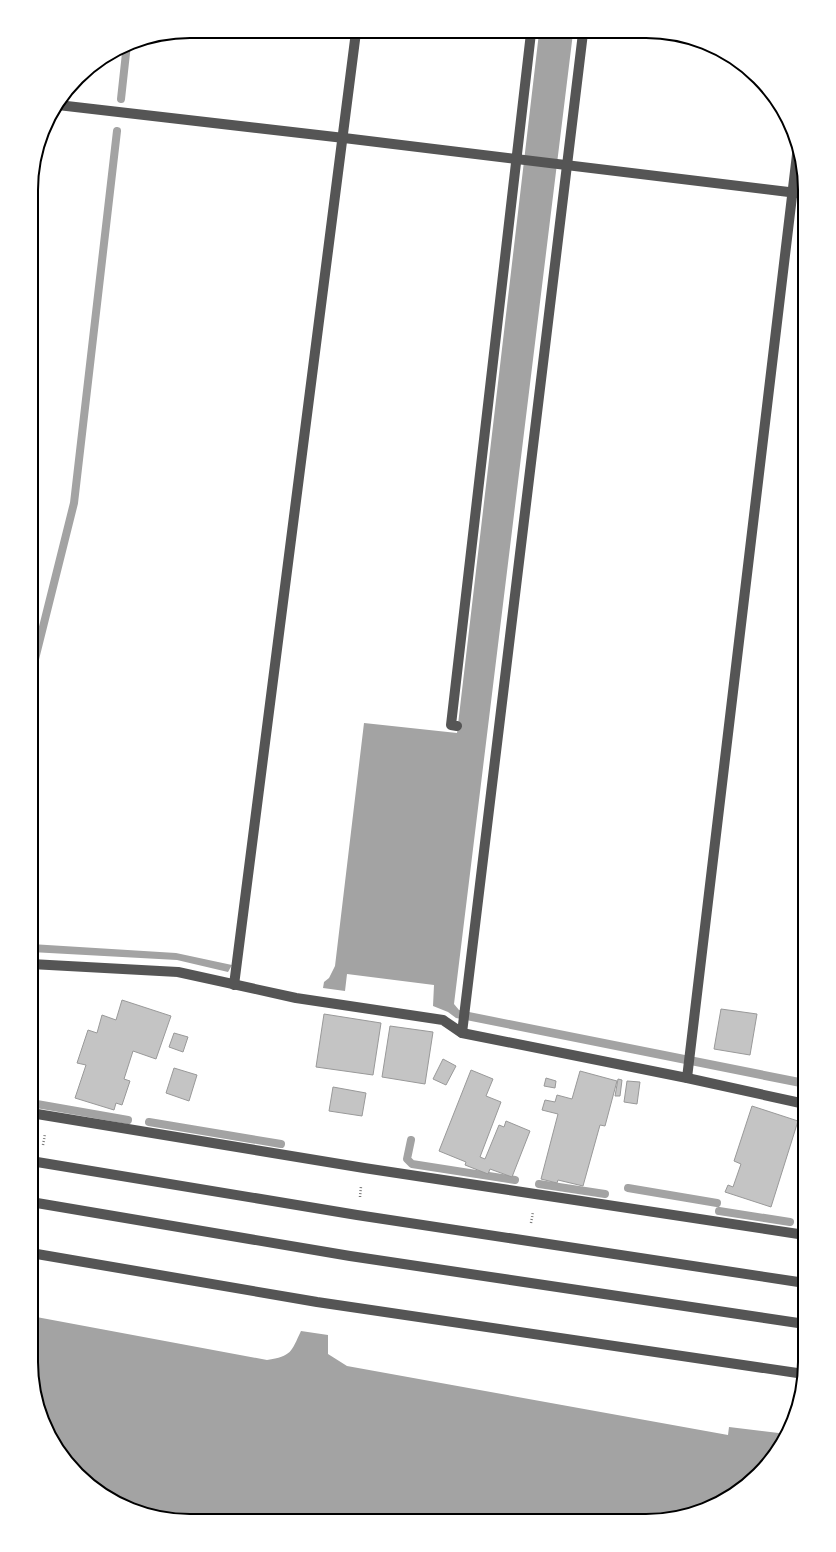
<svg xmlns="http://www.w3.org/2000/svg" width="836" height="1552" viewBox="0 0 836 1552" font-family="Raleway,sans-serif">
<style>
.water{fill:#a3a3a3}
.lines{fill:none;stroke-linecap:round;stroke-linejoin:round}
.stream{stroke:#a3a3a3;stroke-width:8}
.building{fill:#c4c4c4;stroke:#999}
.path{stroke:#777;stroke-width:2.5;stroke-dasharray:1 2;stroke-linecap:butt}
.minor{stroke:#555;stroke-width:10}
.rim{fill:none;stroke:#000;stroke-width:2}
</style>
<rect width="100%" height="100%" fill="#fff"/>
<g class="water">
<path d="M539,33H573L454,1004L459,1010L805,1079V1088L456,1018L448,1012L433,1006L434,985L347,974L345,991L323,988L324,982L329,978L335,966L364,723L457,733Z"/>
<path d="M31,944L176,953L232,965L228,972L177,960L31,952Z"/>
<path d="M31,1316L267,1360C292,1356 291,1352 301,1331L328,1335V1354L347,1366L728,1435L729,1427L787,1434L772,1459L743,1488L697,1512L646,1521L169,1520L129,1509L93,1488L58,1451L40,1413L31,1362Z"/>
</g>
<g class="lines">
<g class="stream">
<path d="M121,99L127,44"/>
<path d="M32,671L74,503L117,131"/>
<path d="M31,1103L128,1120"/>
<path d="M149,1122L281,1144"/>
<path d="M411,1140L407,1159L412,1164L515,1180"/>
<path d="M539,1184L605,1194"/>
<path d="M628,1188L717,1203"/>
<path d="M719,1211L790,1222"/>
</g>
</g>
<g class="building">
<path d="M122,1000L171,1016L156,1059L133,1051L124,1079L130,1081L122,1105L116,1103L114,1110L75,1098L86,1065L77,1063L88,1030L97,1033L102,1015L116,1020Z"/>
<path d="M721,1009L757,1014L750,1055L714,1049Z"/>
<path d="M324,1014L381,1023L373,1075L316,1067Z"/>
<path d="M390,1026L433,1032L425,1084L382,1077Z"/>
<path d="M174,1033L188,1037L183,1052L169,1047Z"/>
<path d="M443,1059L456,1066L446,1085L433,1079Z"/>
<path d="M174,1068L197,1075L189,1101L166,1093Z"/>
<path d="M471,1070L493,1079L486,1096L501,1102L480,1157L485,1159L499,1125L504,1127L506,1121L530,1131L512,1177L490,1169L488,1174L465,1165L466,1162L439,1151Z"/>
<path d="M580,1071L617,1081L605,1126L600,1125L583,1186L558,1180L557,1183L541,1179L558,1114L542,1110L545,1100L555,1102L557,1095L572,1099Z"/>
<path d="M546,1078L556,1081L555,1088L544,1086Z"/>
<path d="M618,1079L622,1080L620,1096H615Z"/>
<path d="M627,1081L640,1082L637,1104L624,1102Z"/>
<path d="M333,1087L366,1093L362,1116L329,1111Z"/>
<path d="M752,1106L798,1121L771,1207L725,1192L728,1185L733,1187L741,1164L734,1161Z"/>
</g>
<g class="lines">
<g class="path">
<path d="M43,1145L45,1134"/>
<path d="M360,1197L361,1186"/>
<path d="M531,1223L533,1212"/>
</g>
<g class="minor">
<path d="M58,105L344,138L805,194"/>
<path d="M457,726L451,725L531,33"/>
<path d="M31,964L178,972L296,998L443,1020L462,1033L687,1078L805,1104"/>
<path d="M234,985L356,32"/>
<path d="M462,1033L583,33"/>
<path d="M687,1078L798,146"/>
<path d="M31,1113L364,1168L805,1235"/>
<path d="M31,1161L357,1215L805,1283"/>
<path d="M31,1202L350,1256L805,1324"/>
<path d="M31,1253L317,1302L804,1374"/>
</g>
</g>
<path d="M0 0H836V1552H0ZM190 38H646A152 152 0 0 1 798 190V1362A152 152 0 0 1 646 1514H190A152 152 0 0 1 38 1362V190A152 152 0 0 1 190 38Z" fill="#fff" fill-rule="evenodd"/>
<path class="rim" d="M190 38H646A152 152 0 0 1 798 190V1362A152 152 0 0 1 646 1514H190A152 152 0 0 1 38 1362V190A152 152 0 0 1 190 38Z"/>
</svg>
